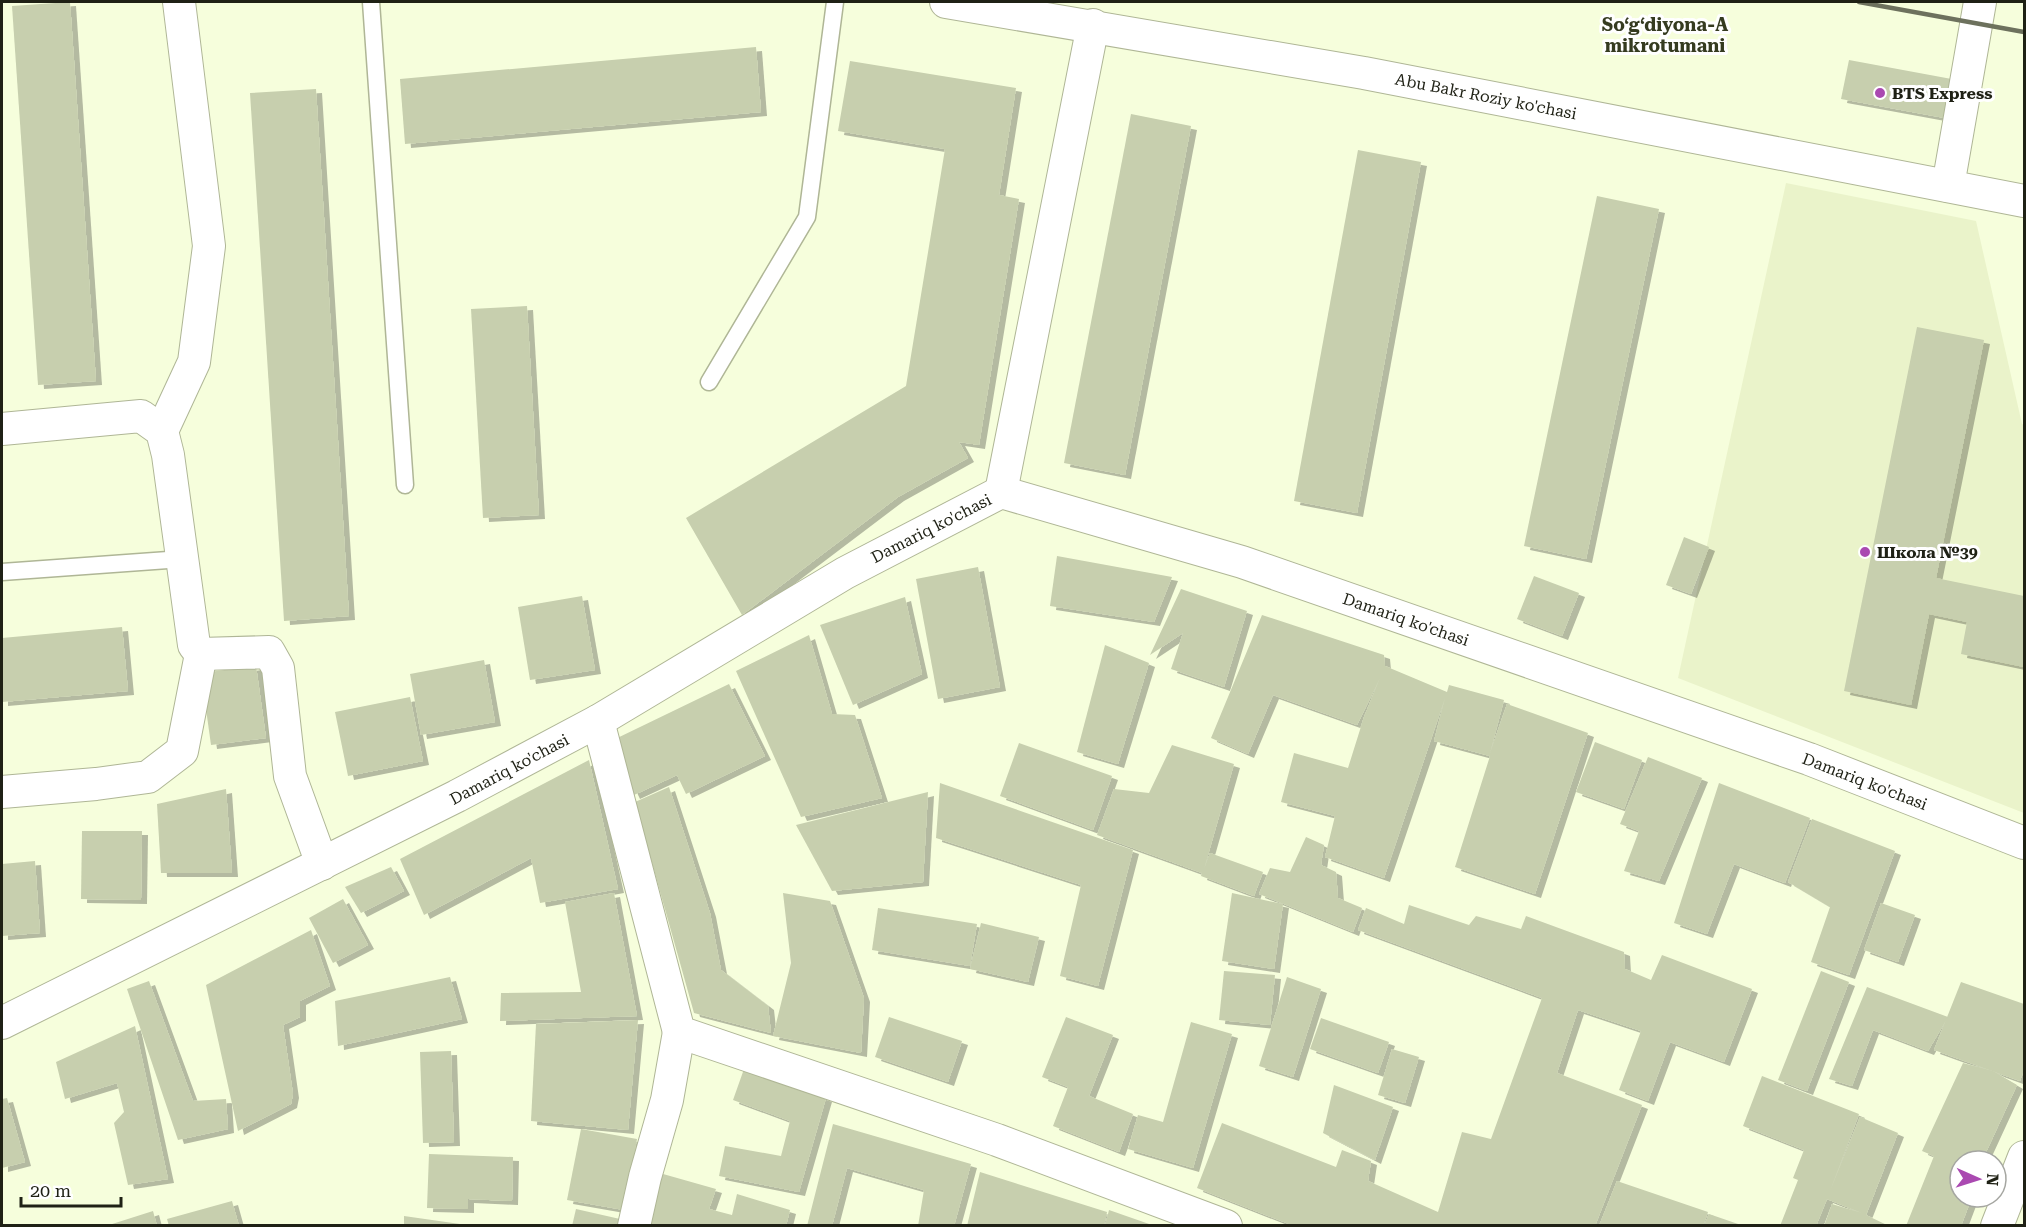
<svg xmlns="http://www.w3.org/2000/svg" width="2026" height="1227" viewBox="0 0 2026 1227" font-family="'Roboto Serif',serif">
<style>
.built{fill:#eaf3ca}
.building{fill:#c7cfae;filter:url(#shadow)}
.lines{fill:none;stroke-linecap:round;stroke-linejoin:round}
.service-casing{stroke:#afb696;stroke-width:19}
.minor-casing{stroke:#afb696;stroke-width:34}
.service{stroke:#fff;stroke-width:16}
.minor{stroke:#fff;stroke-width:32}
.rail{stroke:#6d715d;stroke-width:4.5}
.poi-dot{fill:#aa49b1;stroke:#fff;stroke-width:2}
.labels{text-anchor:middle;stroke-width:6;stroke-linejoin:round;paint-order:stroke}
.poi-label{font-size:16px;font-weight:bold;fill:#1f2115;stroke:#fff;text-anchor:start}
.street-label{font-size:16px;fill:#1f2115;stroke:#fff}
.neighbourhood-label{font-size:18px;font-weight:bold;fill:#353b20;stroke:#fff}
</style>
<defs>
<filter id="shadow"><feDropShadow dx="6" dy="4" stdDeviation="0" flood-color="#0004"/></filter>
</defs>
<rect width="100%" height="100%" fill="#f6fedc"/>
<path class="built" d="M1786,183L1976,221L2022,424L2024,425V813L1678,678Z"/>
<g class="building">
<path d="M70,2L96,381L38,385L12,6Z"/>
<path d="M756,47L761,112L405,144L400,79Z"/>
<path d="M1849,60L1957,80L1950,119L1841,99Z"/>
<path d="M850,61L1016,88L999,195L1019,199L979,445L959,442L968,458L898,497L742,615L686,518L906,386L945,149L838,131Z"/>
<path d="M316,89L349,616L284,621L250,93Z"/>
<path d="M1131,114L1191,126L1125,475L1064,463Z"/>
<path d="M1358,150L1421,162L1357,513L1294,501Z"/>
<path d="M1597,196L1659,209L1586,559L1524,546Z"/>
<path d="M527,306L539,515L483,518L471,309Z"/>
<path d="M1917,327L1984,340L1936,578L2024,596V667L1961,654L1967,622L1929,614L1911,705L1844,691Z"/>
<path d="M1684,537L1709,547L1691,594L1666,585Z"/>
<path d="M1057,556L1172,577L1154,622L1050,606Z"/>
<path d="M978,567L1000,687L938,699L916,579Z"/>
<path d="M1534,576L1579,593L1562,636L1517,619Z"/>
<path d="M1181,589L1247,611L1224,687L1171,669L1183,633L1150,655Z"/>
<path d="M582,596L595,670L530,680L518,607Z"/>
<path d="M905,597L922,674L853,705L820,625Z"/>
<path d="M1262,615L1384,655L1385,666L1447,692L1449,685L1504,700L1490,753L1507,704L1588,733L1535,894L1455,867L1490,756L1434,741L1445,698L1384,878L1325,857L1335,816L1281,802L1294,753L1348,768L1364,717L1380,678L1357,725L1273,695L1248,754L1211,738Z"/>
<path d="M122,627L128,691L2,702V638Z"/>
<path d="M809,635L832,714L855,715L882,798L801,817L736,671Z"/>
<path d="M1105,645L1149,663L1118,764L1077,752Z"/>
<path d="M484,660L495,722L421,735L410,674Z"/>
<path d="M256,666L266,738L211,745L201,673Z"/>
<path d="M729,684L765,756L686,794L677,775L634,795L609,742Z"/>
<path d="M410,697L423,761L348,776L335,712Z"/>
<path d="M1595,742L1642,760L1624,809L1576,792Z"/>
<path d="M1019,743L1112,776L1093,830L1000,796Z"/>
<path d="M1172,745L1234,764L1204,869L1210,853L1263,872L1254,896L1201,876L1202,873L1097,835L1114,789L1149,793Z"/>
<path d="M1648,757L1702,778L1659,881L1624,871L1639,831L1620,824Z"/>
<path d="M589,760L618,889L540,903L531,858L424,915L400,859Z"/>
<path d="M940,783L1133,850L1098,986L1060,976L1081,885L936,838Z"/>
<path d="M1719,783L1810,818L1785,883L1734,864L1707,934L1674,923Z"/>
<path d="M669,787L710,913L721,970L768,1006L771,1033L694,1013L635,802Z"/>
<path d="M226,789L232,873H161L157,804Z"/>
<path d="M928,792L923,882L832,891L796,825Z"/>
<path d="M1812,819L1895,851L1849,975L1811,962L1830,907L1788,882Z"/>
<path d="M82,831H142L141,900L81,899Z"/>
<path d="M1306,837L1324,845L1321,865L1336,872L1338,898L1362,908L1353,932L1259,894L1270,868L1290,872Z"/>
<path d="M35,861L40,933L2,936V864Z"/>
<path d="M391,867L404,891L361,913L345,887Z"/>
<path d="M614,893L637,1016L500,1021L501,993L581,992L565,902Z"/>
<path d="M783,893L830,901L864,998L861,1053L773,1036L791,963Z"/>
<path d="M1232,893L1283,904L1274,969L1222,961Z"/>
<path d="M343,899L368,945L333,963L309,918Z"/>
<path d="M1881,903L1915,915L1898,962L1864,950Z"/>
<path d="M1409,905L1469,925L1476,916L1521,929L1526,916L1624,952L1625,969L1651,980L1662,955L1752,989L1724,1062L1670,1042L1648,1101L1619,1090L1641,1031L1578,1010L1557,1073L1642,1105L1595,1226H1294L1197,1188L1222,1123L1336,1167L1342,1150L1371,1161L1368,1181L1438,1212L1462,1132L1491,1139L1542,998L1358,930L1366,908L1404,924Z"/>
<path d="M878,908L977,924L970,966L872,950Z"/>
<path d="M981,923L1039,937L1028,982L970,969Z"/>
<path d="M311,930L330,986L300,1001V1017L283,1025L293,1094L291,1104L238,1131L206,985Z"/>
<path d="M1224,971L1275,975L1270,1025L1219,1020Z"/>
<path d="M1821,971L1849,982L1807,1091L1778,1080Z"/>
<path d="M450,977L462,1019L338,1046L335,1001Z"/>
<path d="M1287,977L1321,989L1293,1077L1259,1066Z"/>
<path d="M149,981L193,1101L226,1099L228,1129L178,1140L127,989Z"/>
<path d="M1961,982L2024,1004V1070L2020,1081L1934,1050Z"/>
<path d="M1867,987L1948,1017L1928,1051L1873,1030L1852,1086L1829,1079Z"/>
<path d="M889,1017L962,1041L948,1082L875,1057Z"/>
<path d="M1066,1017L1113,1035L1089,1096L1133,1114L1119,1152L1053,1126L1068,1087L1042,1077Z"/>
<path d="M1321,1018L1389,1042L1378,1073L1310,1049Z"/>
<path d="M638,1020L628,1130L531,1121L536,1024Z"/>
<path d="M1191,1022L1232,1034L1193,1168L1128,1149L1138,1115L1163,1122Z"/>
<path d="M135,1026L168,1179L128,1185L114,1123L124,1112L117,1083L65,1099L56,1062Z"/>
<path d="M1392,1049L1419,1057L1405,1103L1378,1095Z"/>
<path d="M451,1051L454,1142L423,1143L420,1052Z"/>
<path d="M1963,1063L1993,1071L2017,1085L1982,1161H1960V1197H1972L1961,1226H1906L1934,1156L1922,1151Z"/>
<path d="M744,1069L826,1098L799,1192L719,1176L725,1146L781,1156L790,1121L733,1100Z"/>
<path d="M1762,1076L1859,1114L1830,1191L1860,1117L1898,1133L1866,1215L1889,1226H1824L1832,1204L1862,1213L1827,1199L1816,1226H1780L1798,1180L1793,1178L1804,1150L1743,1126Z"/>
<path d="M1334,1085L1393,1107L1375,1160L1323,1133Z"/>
<path d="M7,1098L25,1162L2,1168V1099Z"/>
<path d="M833,1124L971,1164L954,1226H918L924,1190L847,1168L832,1226H807Z"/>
<path d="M581,1129L637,1139L624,1210L567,1200Z"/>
<path d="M429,1154L513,1157L512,1201L468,1199V1209L427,1208Z"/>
<path d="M656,1172L716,1189L709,1209L732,1215L737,1194L790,1210L786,1226H639Z"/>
<path d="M980,1172L1107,1212L1104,1226H967Z"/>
<path d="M1617,1181L1708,1212L1703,1226H1599Z"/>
<path d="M232,1201L239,1226H169L167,1219Z"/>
<path d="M576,1209L620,1219L618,1226H572Z"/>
<path d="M1109,1210L1152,1225V1226H1105Z"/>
<path d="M153,1211L157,1226H109V1225Z"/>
<path d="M1709,1214L1741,1225V1226H1704Z"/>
<path d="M404,1216L460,1224V1226H404Z"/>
</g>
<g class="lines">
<g class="service-casing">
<g id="service">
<path d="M371,2L405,485"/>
<path d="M709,382L807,217L835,2"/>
<path d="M2,572L182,559"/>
</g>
</g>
<g class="minor-casing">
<g id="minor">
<path d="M946,2L1364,73L2024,201"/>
<path d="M1948,186L1980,2"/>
<path d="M2,429L141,416L162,431L168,455L194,645L201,654L269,652L278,668L290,776L322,864"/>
<path d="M162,431L194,362L209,246L179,2"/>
<path d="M1001,492L1093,25"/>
<path d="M598,721L679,1032L997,1140L1226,1226"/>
<path d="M2,792L96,784L148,777L182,751L201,654"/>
<path d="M2,1023L457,796L598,721L845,573L1001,492L1242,562L1809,759L2024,843"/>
<path d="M634,1226L645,1177L667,1100L679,1032"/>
<path d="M1997,1226L2024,1157"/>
</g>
</g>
<use href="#service" class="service"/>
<use href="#minor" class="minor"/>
<path class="rail" d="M1859,2L2024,32"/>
</g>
<g class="poi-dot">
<circle cx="1880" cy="93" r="6"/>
<circle cx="1865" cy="552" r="6"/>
</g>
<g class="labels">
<g class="poi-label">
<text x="1892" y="99">BTS Express</text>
<text x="1877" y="558">Школа №39</text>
</g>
<g class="street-label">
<text transform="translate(1486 96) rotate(11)" y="6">Abu Bakr Roziy ko'chasi</text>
<text transform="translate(931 528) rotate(-27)" y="6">Damariq ko'chasi</text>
<text transform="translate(1406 619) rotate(19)" y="6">Damariq ko'chasi</text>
<text transform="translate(509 769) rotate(-28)" y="6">Damariq ko'chasi</text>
<text transform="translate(1865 781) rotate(21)" y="6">Damariq ko'chasi</text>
</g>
<g class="neighbourhood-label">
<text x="1665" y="31">So‘g‘diyona-А<tspan x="1665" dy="21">mikrotumani</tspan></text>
</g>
</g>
<rect width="2026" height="1227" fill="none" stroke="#1f2115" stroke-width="6"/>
<g transform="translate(1978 1179) rotate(93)"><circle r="28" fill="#ffffff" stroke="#a5a6a1" stroke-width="1.5"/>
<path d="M0-4.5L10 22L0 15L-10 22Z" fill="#aa49b1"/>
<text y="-9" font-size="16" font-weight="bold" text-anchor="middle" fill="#1f2115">N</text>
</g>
<path d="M21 1197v9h100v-9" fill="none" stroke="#1f2115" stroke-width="3"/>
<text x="30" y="1197" font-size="18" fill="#1f2115" stroke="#ffffff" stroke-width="4.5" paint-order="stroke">20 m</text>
</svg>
